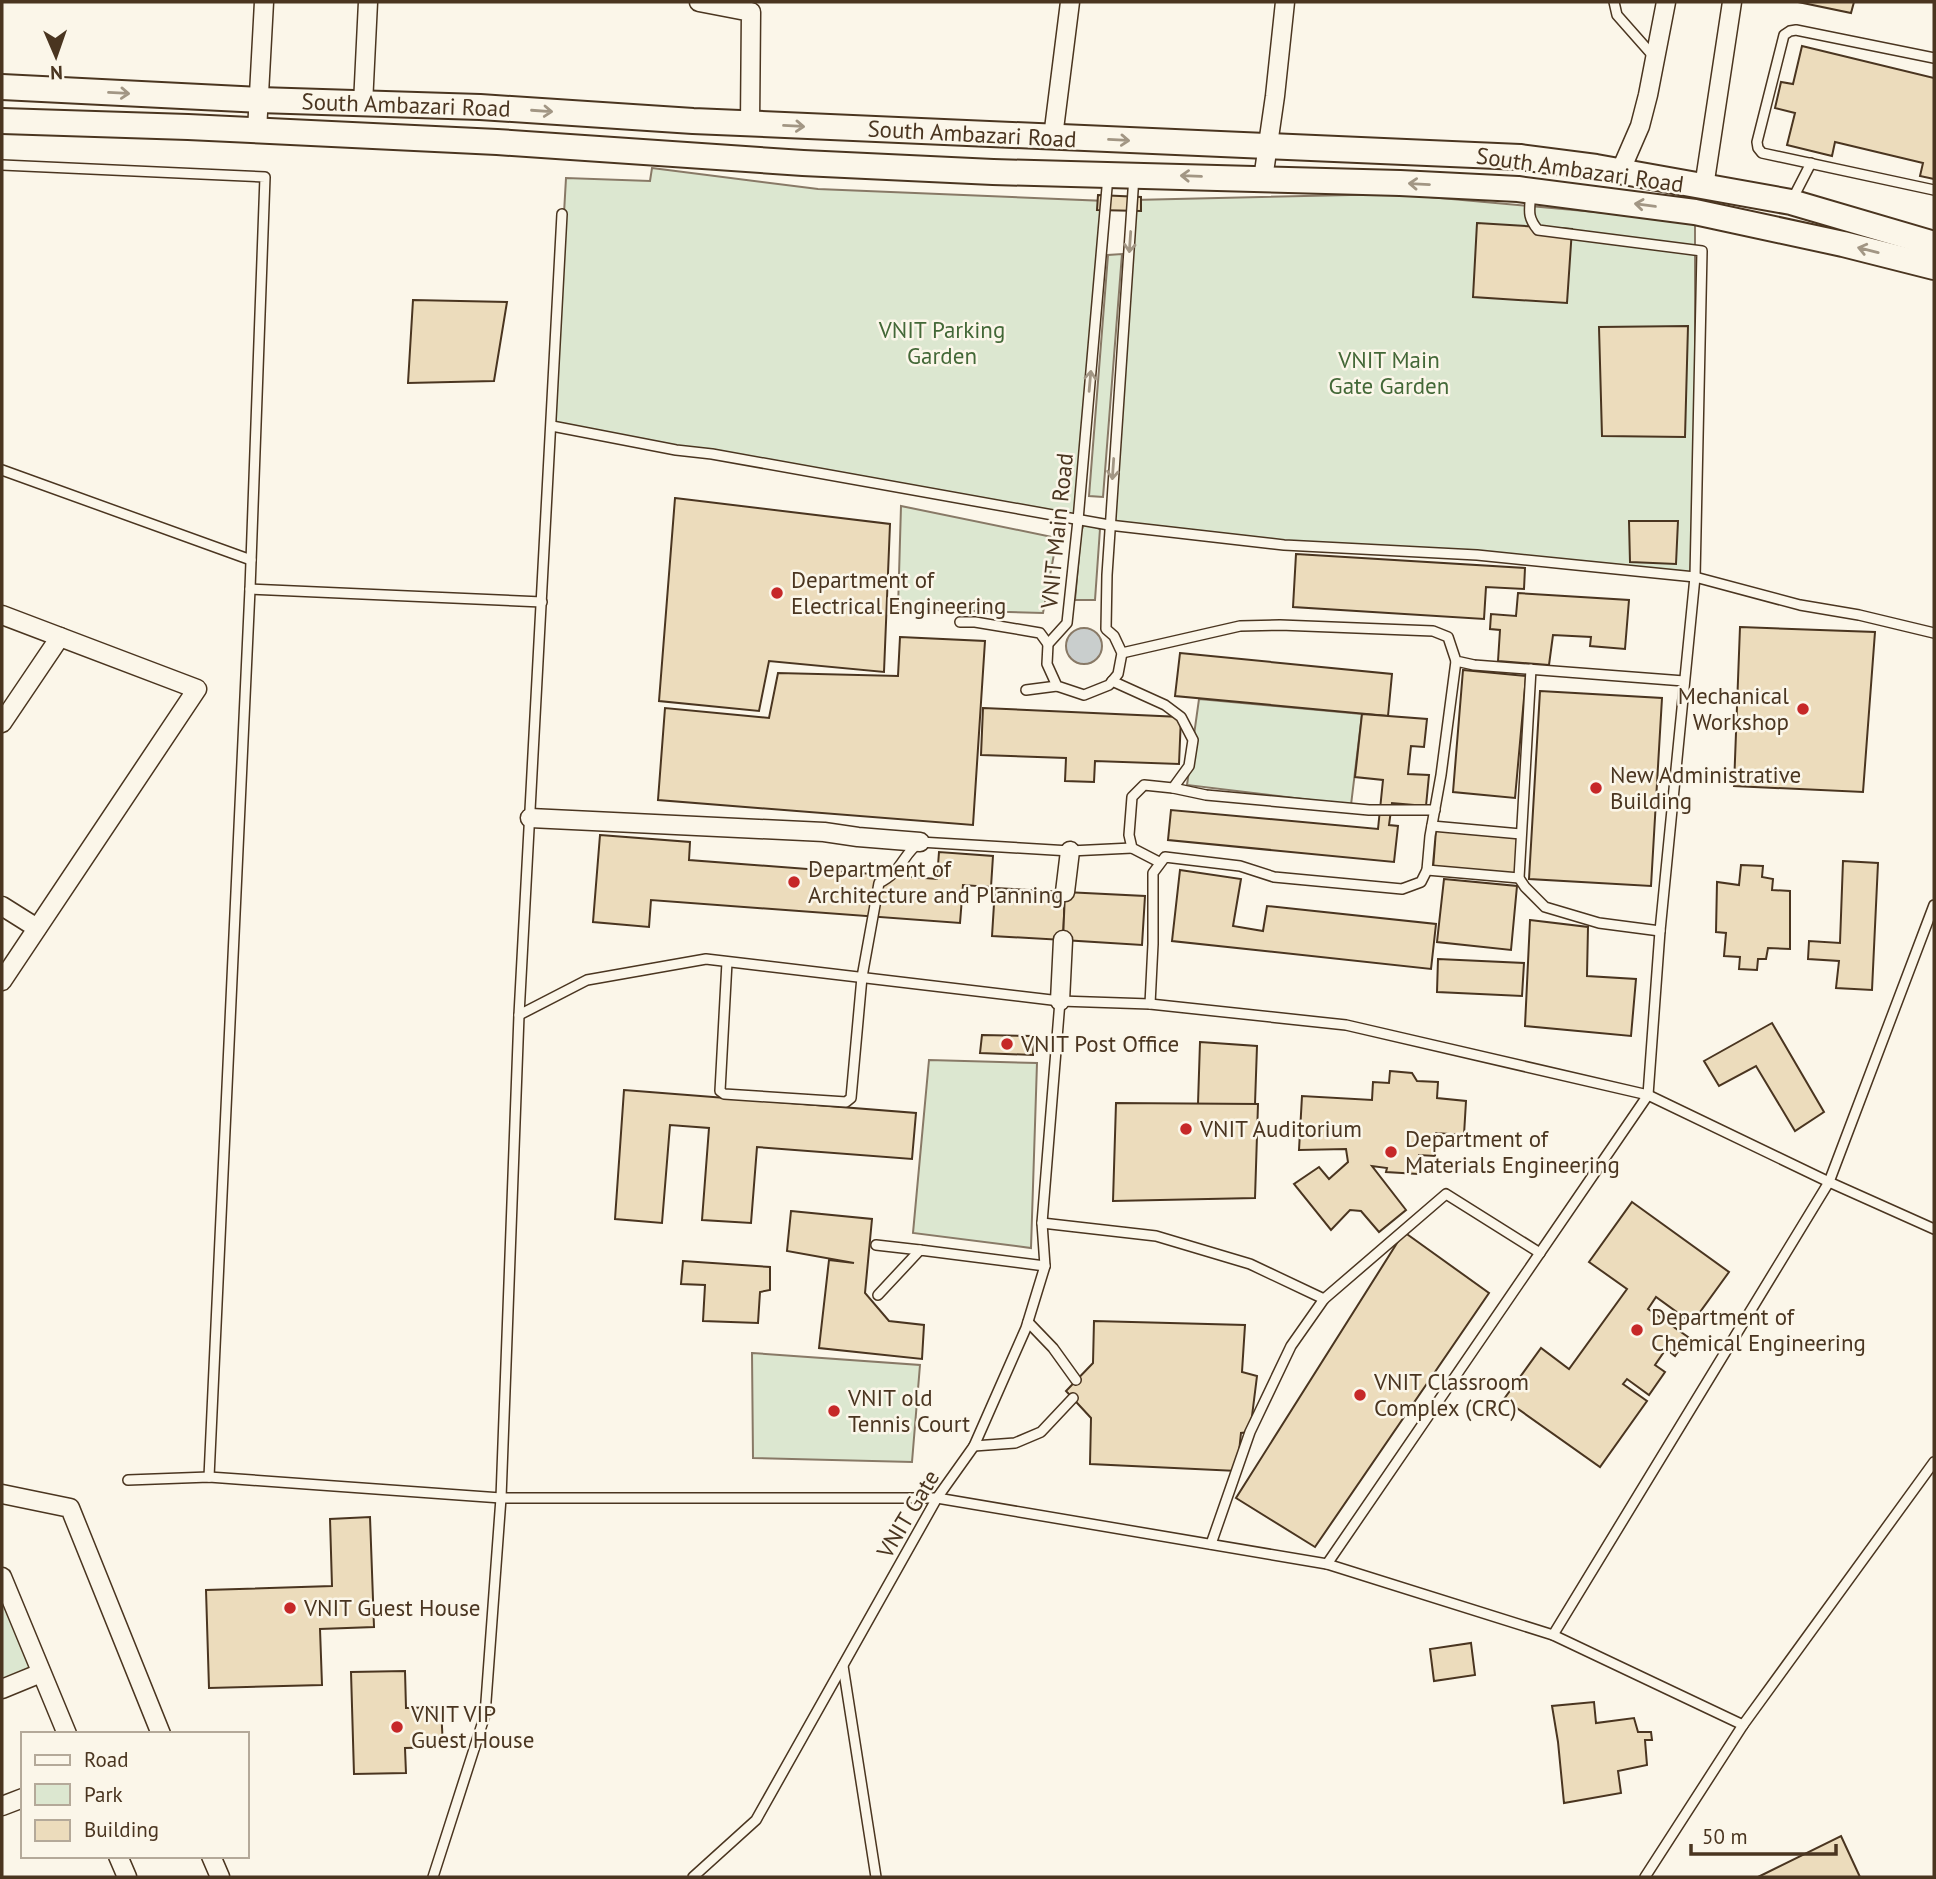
<svg xmlns="http://www.w3.org/2000/svg" width="1936" height="1879" viewBox="0 0 1936 1879" font-family="'PT Sans',sans-serif">
<style>
.green{fill:#dce7d0;stroke:#887966;stroke-width:2}
.water{fill:#c9cecd;stroke:#887966;stroke-width:2}
.building{fill:#ecdcbc;stroke:#4a3520;stroke-width:2}
.lines{fill:none;stroke-linecap:round;stroke-linejoin:round}
.lane-casing{stroke:#4a3520;stroke-width:12}
.street-casing{stroke:#4a3520;stroke-width:21}
.secondary-casing{stroke:#4a3520;stroke-width:28}
.lane{stroke:#fbf6e9;stroke-width:9}
.street{stroke:#fbf6e9;stroke-width:18}
.secondary{stroke:#fbf6e9;stroke-width:24}
.oneway{stroke:#a29684}
.poi-dot{fill:#c62828;stroke:#fbf6e9;stroke-width:2.5}
.labels{text-anchor:middle;stroke-width:5;stroke-linejoin:round;paint-order:stroke}
.street-label{font-size:23px;fill:#4a3520;stroke:#fbf6e9}
.park-label{font-size:23px;fill:#436837;stroke:#fbf6e9}
.poi-label{font-size:23px;fill:#4a3520;stroke:#fbf6e9;text-anchor:start}
</style>
<rect width="100%" height="100%" fill="#fbf6e9"/>
<g class="green">
<path d="M652,168L818,189L1106,201L1078,520L552,426L566,178L650,181Z"/>
<path d="M1396,194L1695,221V577L1477,555L1374,551L1109,525L1133,200Z"/>
<path d="M1122,254L1103,497L1089,496L1108,255Z"/>
<path d="M901,506L1057,538L1043,613L898,609Z"/>
<path d="M1084,524L1093,526L1100,529L1095,600H1075L1081,532Z"/>
<path d="M1199,699L1362,714L1351,805L1187,785Z"/>
<path d="M929,1060L1037,1063L1031,1248L913,1233Z"/>
<path d="M752,1353L920,1365L912,1462L753,1458Z"/>
<path d="M2,1598L31,1670L2,1681Z"/>
</g>
<circle class="water" cx="1084" cy="646" r="18"/>
<g class="building">
<path d="M1798,2H1854L1851,13Z"/>
<path d="M1802,46L1934,78V179L1920,176L1923,163L1835,142L1832,156L1787,145L1795,113L1775,108L1781,82L1793,84Z"/>
<path d="M1098,195L1141,197V211L1097,210Z"/>
<path d="M1477,223L1572,229L1567,303L1473,297Z"/>
<path d="M413,300L507,302L494,381L408,383Z"/>
<path d="M1688,326L1685,437L1602,436L1599,327Z"/>
<path d="M675,498L890,524L884,672L769,661L759,711L659,701Z"/>
<path d="M1629,521H1678L1676,564L1630,562Z"/>
<path d="M1296,554L1525,568L1524,589L1486,587L1484,619L1293,607Z"/>
<path d="M1518,593L1629,600L1625,649L1590,646L1591,637L1553,635L1549,665L1498,661L1500,630L1490,629L1491,614L1516,616Z"/>
<path d="M1740,627L1875,632L1863,792L1734,786Z"/>
<path d="M900,637L985,641L973,825L658,800L665,708L769,718L778,673L898,676Z"/>
<path d="M1180,653L1392,674L1388,716L1175,696Z"/>
<path d="M1463,670L1526,676L1515,798L1453,792Z"/>
<path d="M1540,691L1662,698L1651,886L1529,879Z"/>
<path d="M983,708L1181,717L1179,764L1095,761L1094,782L1065,781L1066,758L981,755Z"/>
<path d="M1362,714L1427,719L1424,747L1411,746L1408,774L1429,775L1426,806L1392,803L1389,825L1398,826L1394,862L1168,840L1171,810L1378,829L1383,780L1355,777Z"/>
<path d="M1436,830L1520,837L1517,875L1433,869Z"/>
<path d="M600,835L690,842L689,860L937,879L939,852L993,856L991,887L963,885L960,923L651,900L649,927L593,922Z"/>
<path d="M1843,861L1878,863L1872,990L1836,988L1839,961L1808,959L1809,941L1840,943Z"/>
<path d="M1741,865L1763,866L1762,877L1773,879L1772,890L1790,891V949L1768,948L1766,959H1758L1757,970L1739,969L1740,957L1724,956L1726,933L1716,932L1717,882L1739,885Z"/>
<path d="M1180,870L1241,879L1233,926L1263,931L1267,906L1436,924L1431,969L1172,941Z"/>
<path d="M1444,879L1517,886L1511,950L1437,942Z"/>
<path d="M995,888L1065,892L1063,940L992,936Z"/>
<path d="M1065,892L1145,896L1142,945L1063,940Z"/>
<path d="M1530,920L1588,927L1587,976L1636,979L1631,1036L1525,1026Z"/>
<path d="M1438,959L1524,963L1522,996L1437,992Z"/>
<path d="M1772,1023L1824,1112L1795,1131L1756,1066L1719,1086L1704,1061Z"/>
<path d="M982,1035L1034,1036L1033,1055L980,1053Z"/>
<path d="M1200,1042L1257,1046L1255,1104H1198Z"/>
<path d="M1390,1071L1412,1073L1417,1081L1438,1082L1437,1098L1466,1101L1464,1135L1436,1133L1435,1156L1419,1155L1418,1174L1386,1172L1387,1168L1372,1166L1406,1210L1379,1232L1361,1211L1350,1210L1331,1230L1294,1184L1319,1167L1329,1179L1348,1162L1346,1149L1299,1150L1302,1096L1372,1100L1373,1082L1389,1083Z"/>
<path d="M624,1090L916,1113L912,1159L757,1147L751,1223L702,1220L709,1128L670,1125L662,1223L615,1219Z"/>
<path d="M1116,1103L1258,1104L1255,1198L1113,1201Z"/>
<path d="M1632,1202L1729,1272L1692,1323L1656,1297L1648,1309L1688,1337L1675,1356L1666,1349L1655,1365L1665,1372L1649,1395L1627,1379L1623,1384L1647,1401L1600,1467L1504,1399L1541,1348L1569,1369L1627,1289L1589,1262Z"/>
<path d="M791,1211L872,1219L865,1293L889,1321L924,1325L922,1359L819,1348L829,1260L854,1263L787,1251Z"/>
<path d="M1404,1232L1489,1293L1315,1547L1236,1498Z"/>
<path d="M683,1261L770,1267V1290L760,1292L758,1323L703,1321L705,1285L681,1284Z"/>
<path d="M1094,1321L1245,1325L1242,1372L1257,1376L1250,1432L1241,1433L1237,1471L1090,1464L1091,1418L1066,1391L1093,1363Z"/>
<path d="M370,1517L374,1627L320,1629L322,1685L209,1688L206,1590L332,1586L330,1519Z"/>
<path d="M1471,1643L1475,1675L1434,1681L1430,1649Z"/>
<path d="M405,1671L406,1708L441,1707L443,1747L405,1748L406,1773L354,1774L351,1672Z"/>
<path d="M1594,1702L1596,1723L1634,1718L1638,1732H1651L1652,1740H1645L1647,1765L1618,1771L1621,1793L1564,1803L1558,1742L1552,1706Z"/>
<path d="M1841,1836L1860,1877H1758Z"/>
</g>
<g class="lines">
<g class="lane-casing">
<g id="lane">
<path d="M1614,2L1617,15L1655,58"/>
<path d="M1934,58L1796,30L1790,31L1784,35L1757,142L1758,148L1762,153L1934,190"/>
<path d="M2,165L265,177L250,589L209,1477"/>
<path d="M1108,176L1078,520L1067,623L1048,644L1047,664L1057,686L1084,695L1109,685L1118,674L1122,653L1114,636L1106,629L1107,575L1134,176"/>
<path d="M1792,200L1811,163"/>
<path d="M552,426L676,450L712,454L1109,525L1284,545L1477,555L1695,577L1800,605L1859,615L1934,633"/>
<path d="M2,470L251,560"/>
<path d="M250,589L542,602"/>
<path d="M960,622H975L1040,633L1048,644"/>
<path d="M1122,653L1240,626L1280,625L1433,631L1448,637L1456,661L1474,665L1684,681"/>
<path d="M1531,669L1519,878L1525,887L1545,907L1599,923L1660,931"/>
<path d="M1112,681L1165,705L1181,717L1193,740L1189,766L1173,788L1144,785L1132,797L1129,835L1132,848L1159,862"/>
<path d="M1026,690L1057,686"/>
<path d="M1173,788L1206,795L1369,810H1435"/>
<path d="M1432,826L1521,834"/>
<path d="M1427,870L1519,878"/>
<path d="M727,962L720,1091L724,1094L846,1102L851,1098L862,977L879,883C902,872 902,855 920,842L1070,851L1132,848"/>
<path d="M1150,1004L1153,944V873L1165,857L1240,866L1274,877L1402,889L1421,882L1427,870L1430,836L1441,775L1456,661"/>
<path d="M519,1015L587,980L706,959L1060,1001L1150,1004L1346,1025L1648,1095L1829,1182L1934,1229"/>
<path d="M1042,1223L1156,1236L1250,1264L1324,1299"/>
<path d="M876,1245L920,1250"/>
<path d="M878,1295L920,1250L1045,1266"/>
<path d="M1028,1322L1053,1348L1076,1380"/>
<path d="M974,1446L1015,1443L1041,1432L1073,1398"/>
<path d="M128,1480L209,1477L501,1498H937L1327,1564L1553,1635L1743,1725"/>
<path d="M1211,1544L1250,1432L1291,1346L1324,1299L1446,1194L1540,1253"/>
<path d="M1327,1564L1648,1095L1660,931L1695,577L1702,251L1538,230C1526,216 1530,209 1531,191"/>
<path d="M1553,1635L1829,1182L1934,905"/>
<path d="M843,1666L876,1877"/>
<path d="M433,1877L485,1715L501,1498L519,1015L562,214"/>
<path d="M693,1877L756,1820L937,1498L974,1446L1026,1328L1045,1266L1042,1223L1060,1001"/>
<path d="M1645,1877L1743,1725L1934,1462"/>
</g>
</g>
<g class="street-casing">
<g id="street">
<path d="M699,2L751,12L750,124"/>
<path d="M363,104L368,2"/>
<path d="M257,131L264,2"/>
<path d="M1053,137L1070,2"/>
<path d="M1620,172L1640,126L1648,95L1666,2"/>
<path d="M1263,179L1275,96L1285,2"/>
<path d="M1704,187L1732,2"/>
<path d="M2,615L197,689L2,981"/>
<path d="M2,723L60,637"/>
<path d="M530,818L824,832L858,837L920,842"/>
<path d="M1065,892L1070,851"/>
<path d="M2,906L37,928"/>
<path d="M1060,1001L1063,940"/>
<path d="M2,1494L70,1508L161,1734"/>
<path d="M2,1577L67,1734"/>
<path d="M2,1689L41,1673"/>
<path d="M2,1806L23,1798"/>
<path d="M118,1856L127,1877"/>
<path d="M211,1856L220,1877"/>
</g>
</g>
<g class="secondary-casing">
<g id="secondary">
<path d="M2,87L259,100L480,107L693,121L1520,157L1596,167L1791,202L1934,244"/>
<path d="M2,121L188,127L497,142L803,163L993,172L1400,183L1518,189L1695,212L1843,244L1934,267"/>
</g>
</g>
<use href="#lane" class="lane"/>
<use href="#street" class="street"/>
<use href="#secondary" class="secondary"/>
</g>
<defs><path id="oneway-shaft" d="M-6 0H5M1.5-3L5.5 0L1.5 3" fill="none" stroke-width="1.6" stroke-linecap="round" stroke-linejoin="round" transform="scale(1.75)"/></defs>
<g class="oneway">
<use href="#oneway-shaft" transform="translate(119 93) rotate(3)"/>
<use href="#oneway-shaft" transform="translate(542 111) rotate(4)"/>
<use href="#oneway-shaft" transform="translate(794 126) rotate(3)"/>
<use href="#oneway-shaft" transform="translate(1119 140) rotate(3)"/>
<use href="#oneway-shaft" transform="translate(1191 176) rotate(-178)"/>
<use href="#oneway-shaft" transform="translate(1419 184) rotate(-177)"/>
<use href="#oneway-shaft" transform="translate(1645 205) rotate(-172)"/>
<use href="#oneway-shaft" transform="translate(1130 242) rotate(94)"/>
<use href="#oneway-shaft" transform="translate(1868 250) rotate(-166)"/>
<use href="#oneway-shaft" transform="translate(1090 381) rotate(-85)"/>
<use href="#oneway-shaft" transform="translate(1113 469) rotate(94)"/>
</g>
<g class="poi-dot">
<circle cx="777" cy="593" r="7"/>
<circle cx="1803" cy="709" r="7"/>
<circle cx="1596" cy="788" r="7"/>
<circle cx="794" cy="882" r="7"/>
<circle cx="1007" cy="1044" r="7"/>
<circle cx="1186" cy="1129" r="7"/>
<circle cx="1391" cy="1152" r="7"/>
<circle cx="1637" cy="1330" r="7"/>
<circle cx="1360" cy="1395" r="7"/>
<circle cx="834" cy="1411" r="7"/>
<circle cx="290" cy="1608" r="7"/>
<circle cx="397" cy="1727" r="7"/>
</g>
<g class="labels">
<g class="street-label">
<text transform="translate(406 105) rotate(2)" y="8">South Ambazari Road</text>
<text transform="translate(972 134) rotate(3)" y="8">South Ambazari Road</text>
<text transform="translate(1580 170) rotate(8)" y="8">South Ambazari Road</text>
<text transform="translate(1057 531) rotate(-84)" y="8">VNIT Main Road</text>
<text transform="translate(908 1514) rotate(-59)" y="8">VNIT Gate</text>
</g>
<g class="park-label">
<text x="942" y="338">VNIT Parking<tspan x="942" dy="26">Garden</tspan></text>
<text x="1389" y="368">VNIT Main<tspan x="1389" dy="26">Gate Garden</tspan></text>
</g>
<g class="poi-label">
<text x="791" y="588">Department of<tspan x="791" dy="26">Electrical Engineering</tspan></text>
<text x="1789" y="704" text-anchor="end">Mechanical<tspan x="1789" dy="26">Workshop</tspan></text>
<text x="1610" y="783">New Administrative<tspan x="1610" dy="26">Building</tspan></text>
<text x="808" y="877">Department of<tspan x="808" dy="26">Architecture and Planning</tspan></text>
<text x="1021" y="1052">VNIT Post Office</text>
<text x="1200" y="1137">VNIT Auditorium</text>
<text x="1405" y="1147">Department of<tspan x="1405" dy="26">Materials Engineering</tspan></text>
<text x="1651" y="1325">Department of<tspan x="1651" dy="26">Chemical Engineering</tspan></text>
<text x="1374" y="1390">VNIT Classroom<tspan x="1374" dy="26">Complex (CRC)</tspan></text>
<text x="848" y="1406">VNIT old<tspan x="848" dy="26">Tennis Court</tspan></text>
<text x="304" y="1616">VNIT Guest House</text>
<text x="411" y="1722">VNIT VIP<tspan x="411" dy="26">Guest House</tspan></text>
</g>
</g>
<rect width="1936" height="1879" fill="none" stroke="#4a3520" stroke-width="7"/>
<rect x="21" y="1732" width="228" height="126" fill="#fbf6e9" stroke="#b4a999" stroke-width="2"/>
<rect x="35" y="1755" width="35" height="10" fill="#fbf6e9" stroke="#b4a999" stroke-width="2"/>
<text x="84" y="1767" font-size="21" fill="#4a3520">Road</text>
<rect x="35" y="1784" width="35" height="21" fill="#dce7d0" stroke="#b4a999" stroke-width="2"/>
<text x="84" y="1802" font-size="21" fill="#4a3520">Park</text>
<rect x="35" y="1820" width="35" height="21" fill="#ecdcbc" stroke="#b4a999" stroke-width="2"/>
<text x="84" y="1837" font-size="21" fill="#4a3520">Building</text>
<g transform="translate(56 56) rotate(178)" stroke="#fbf6e9" stroke-width="5" paint-order="stroke">
<path d="M0-5L12 26L0 18L-12 26Z" fill="#4a3520"/>
<text y="-10" font-size="19" font-weight="bold" text-anchor="middle" fill="#4a3520">N</text>
</g>
<path d="M1691 1844v10h145v-10" fill="none" stroke="#4a3520" stroke-width="3.5"/>
<text x="1702" y="1844" font-size="21" fill="#4a3520" stroke="#fbf6e9" stroke-width="5" paint-order="stroke">50 m</text>
</svg>
